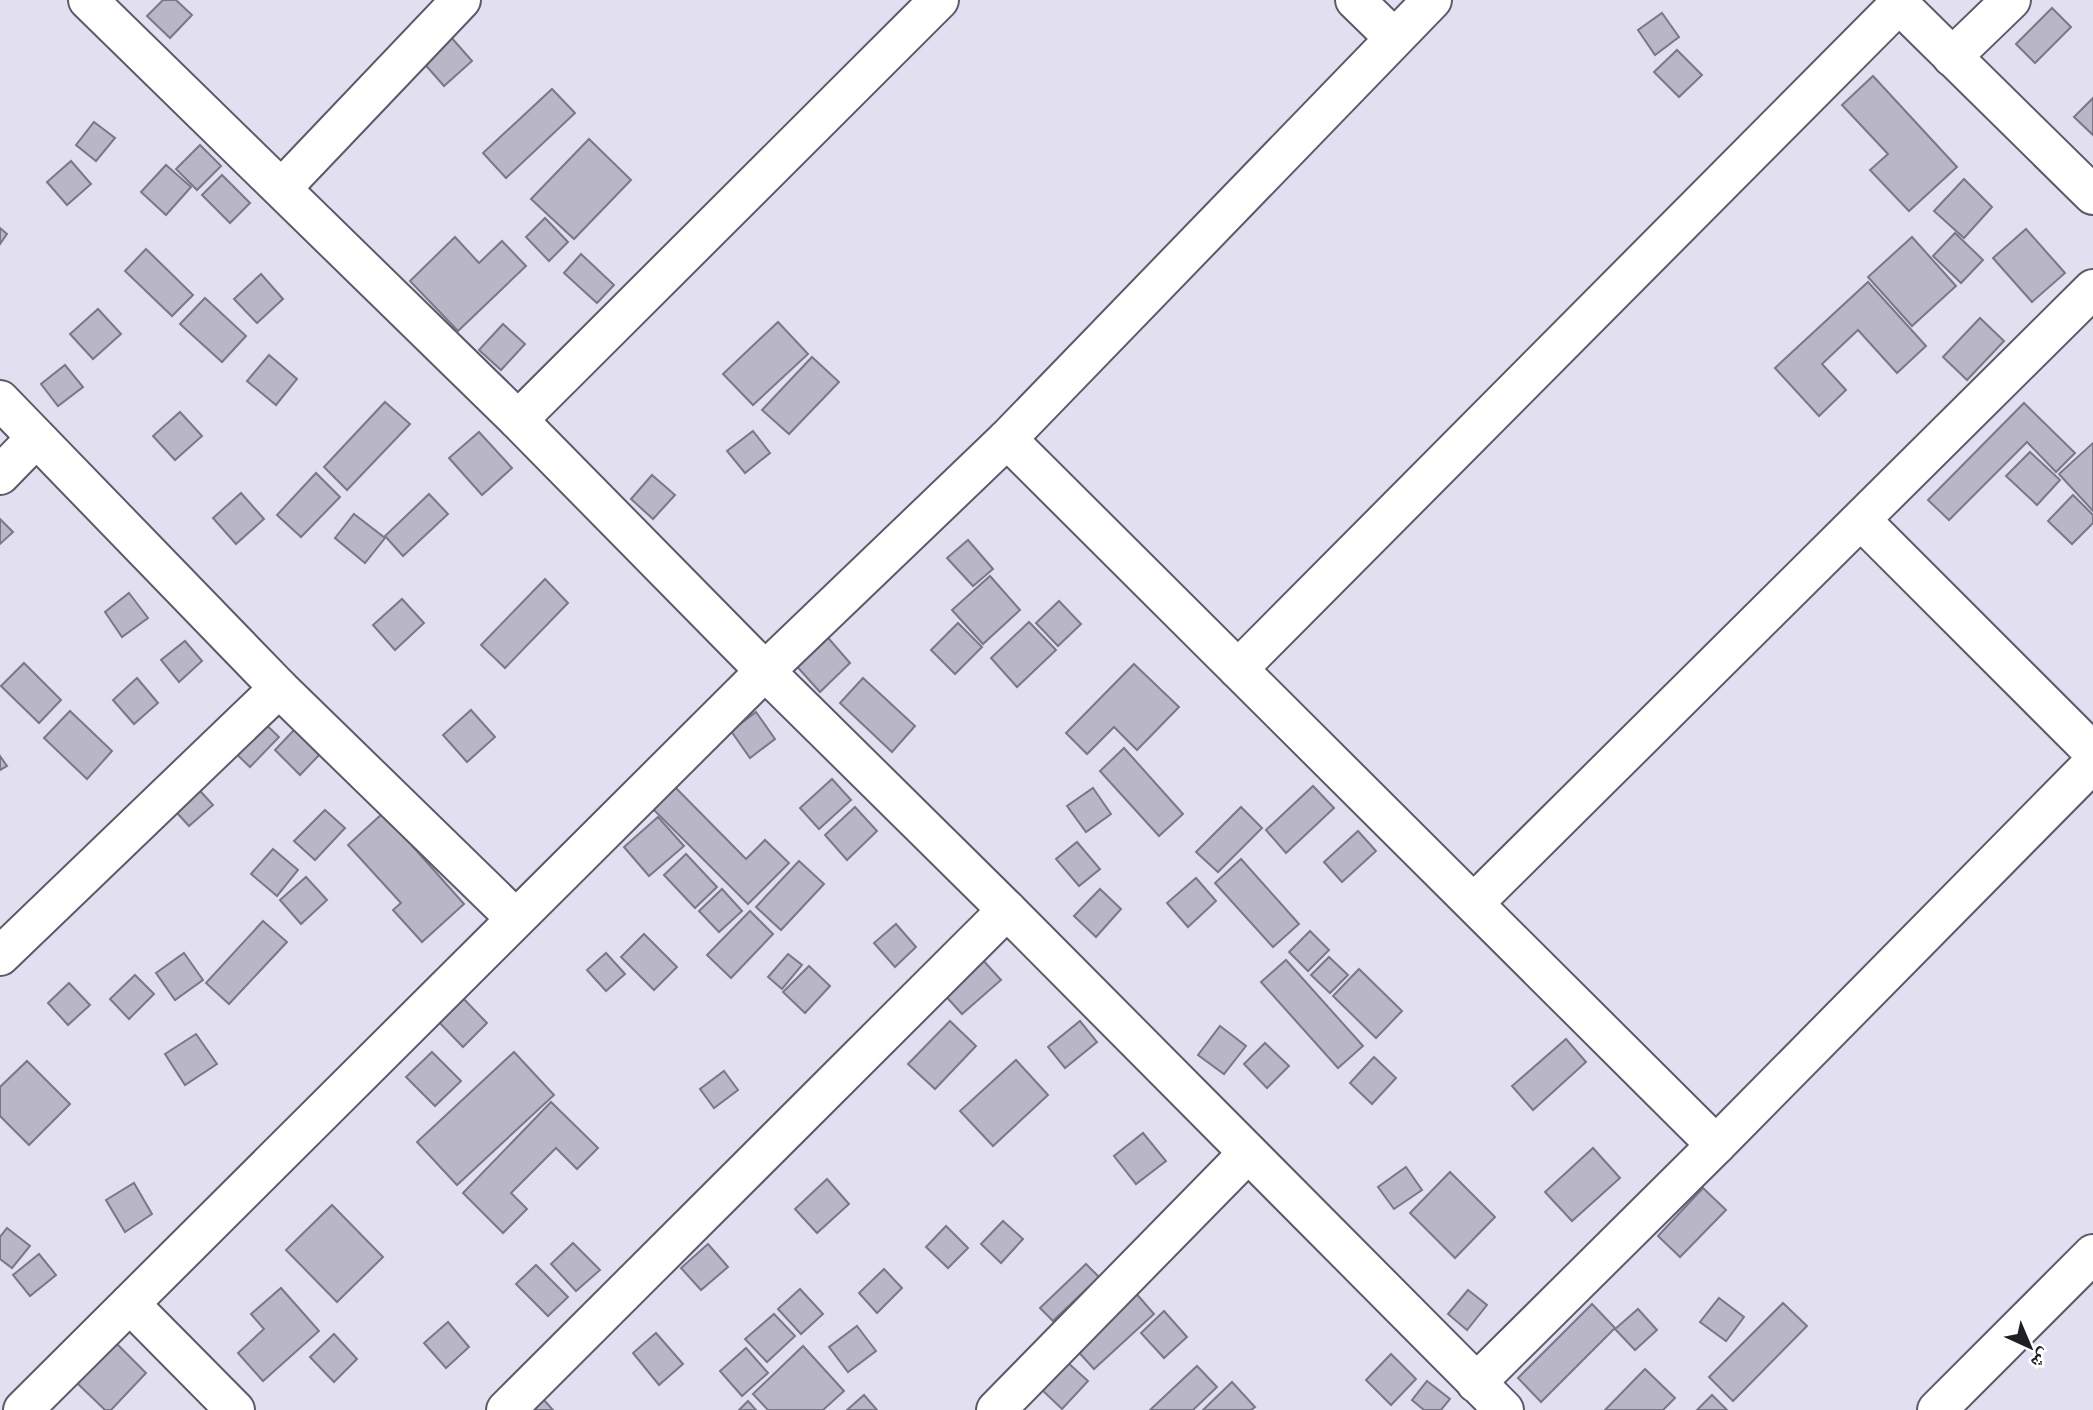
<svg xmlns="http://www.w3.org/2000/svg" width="2093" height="1410" viewBox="0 0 2093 1410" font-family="'Fira Sans','Noto Naskh Arabic',sans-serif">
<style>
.building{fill:#b9b7c7;stroke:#7a7887;stroke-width:2}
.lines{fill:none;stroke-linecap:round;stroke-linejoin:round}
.minor-casing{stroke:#5c5a69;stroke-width:42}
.tertiary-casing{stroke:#5c5a69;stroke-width:42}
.minor{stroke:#fff;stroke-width:38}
.tertiary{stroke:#fff;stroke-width:38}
</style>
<rect width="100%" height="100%" fill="#e1dff0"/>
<g class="building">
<path d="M163,0H176L192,15L170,38L147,16Z"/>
<path d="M2052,8L2071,27L2035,63L2016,44Z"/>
<path d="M1662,13L1679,37L1655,55L1638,30Z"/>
<path d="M450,36L472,61L444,86L422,61Z"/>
<path d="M1677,50L1702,75L1679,97L1654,72Z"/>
<path d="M1873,76L1957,167L1909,211L1870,170L1888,154L1842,105Z"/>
<path d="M552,89L575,113L506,178L483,153Z"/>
<path d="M2093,98V135L2074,117Z"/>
<path d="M94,122L115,138L96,161L76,145Z"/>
<path d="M589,139L631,180L574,239L531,199Z"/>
<path d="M200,145L221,166L197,190L176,169Z"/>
<path d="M71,161L91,184L67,205L47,182Z"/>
<path d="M166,165L191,187L166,215L141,192Z"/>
<path d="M222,175L250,203L230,223L202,195Z"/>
<path d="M1964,179L1992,207L1964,238L1934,211Z"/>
<path d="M545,218L568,242L549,261L526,237Z"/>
<path d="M0,228L7,234L0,244Z"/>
<path d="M2026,229L2065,273L2032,302L1993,258Z"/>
<path d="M1955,233L1983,260L1961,283L1933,256Z"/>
<path d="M455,237L479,263L502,241L526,266L458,331L410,281Z"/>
<path d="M1912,237L1956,286L1912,326L1868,277Z"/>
<path d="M146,249L193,295L172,316L125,271Z"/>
<path d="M581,254L614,285L597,303L564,273Z"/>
<path d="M261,274L283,299L257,323L234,299Z"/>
<path d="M1868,282L1926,346L1897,373L1858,330L1822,364L1846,390L1819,416L1775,368Z"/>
<path d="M205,298L246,336L222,362L180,324Z"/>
<path d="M98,309L121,334L93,359L70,334Z"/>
<path d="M1980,318L2004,341L1967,380L1943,357Z"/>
<path d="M778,322L808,354L753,405L723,374Z"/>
<path d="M503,324L525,344L501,370L479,350Z"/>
<path d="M269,355L297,379L276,405L247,381Z"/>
<path d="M812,357L839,382L789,434L762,410Z"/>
<path d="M65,365L83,387L58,406L41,384Z"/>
<path d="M385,402L410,424L347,490L324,467Z"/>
<path d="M2024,403L2075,453L2056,472L2027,442L1949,520L1928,500Z"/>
<path d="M180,412L202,436L175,460L153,436Z"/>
<path d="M753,431L770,453L745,473L727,451Z"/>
<path d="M479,432L512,468L482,495L449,458Z"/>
<path d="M2093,443V511L2059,474Z"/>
<path d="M2030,452L2060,480L2037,505L2006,476Z"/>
<path d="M316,473L340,497L301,537L277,515Z"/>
<path d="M652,475L675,495L653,519L631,499Z"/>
<path d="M241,493L264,519L236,544L213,518Z"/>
<path d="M429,494L448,514L403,556L385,536Z"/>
<path d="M2073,495L2093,515V523L2072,544L2048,521Z"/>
<path d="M354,514L385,538L365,563L335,538Z"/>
<path d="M0,519L13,532L0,544Z"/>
<path d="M968,540L993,569L973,586L947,558Z"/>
<path d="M990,576L1020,610L983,644L952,610Z"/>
<path d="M545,579L568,603L505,668L481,645Z"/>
<path d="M129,593L148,618L122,637L105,612Z"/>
<path d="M402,599L424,623L395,650L373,625Z"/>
<path d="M1059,601L1081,624L1058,646L1036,623Z"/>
<path d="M1029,622L1056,650L1017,687L991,658Z"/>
<path d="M958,623L982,647L955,674L931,650Z"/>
<path d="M823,632L850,663L820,692L792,661Z"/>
<path d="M185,641L202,661L179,682L161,660Z"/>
<path d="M24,663L61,700L39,723L1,686Z"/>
<path d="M1134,664L1179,707L1137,750L1114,727L1087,754L1066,733Z"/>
<path d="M137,678L158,703L134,724L113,700Z"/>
<path d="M863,678L915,726L892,752L840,703Z"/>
<path d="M471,710L495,737L467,762L443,735Z"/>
<path d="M70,711L112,751L87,779L44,738Z"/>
<path d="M756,712L775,739L750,758L731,731Z"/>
<path d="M257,716L279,737L250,767L228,746Z"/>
<path d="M295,729L321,753L300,775L275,750Z"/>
<path d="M1124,748L1183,814L1159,836L1100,771Z"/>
<path d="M0,756L7,766L0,770Z"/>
<path d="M666,778L746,859L765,840L789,863L748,904L644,800Z"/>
<path d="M832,779L851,800L819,829L800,808Z"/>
<path d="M191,781L213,805L189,826L167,802Z"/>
<path d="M1313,786L1334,808L1286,853L1266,830Z"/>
<path d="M1093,788L1111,814L1086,832L1067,806Z"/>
<path d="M855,807L877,831L847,860L825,835Z"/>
<path d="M1241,807L1262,828L1218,872L1196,852Z"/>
<path d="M325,810L345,828L315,860L294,841Z"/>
<path d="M383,813L464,904L422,942L393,910L401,903L348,845Z"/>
<path d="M658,817L684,846L649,876L624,847Z"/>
<path d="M1358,831L1376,851L1342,882L1324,862Z"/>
<path d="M1077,842L1100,869L1079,886L1056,859Z"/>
<path d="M273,849L298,870L277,896L251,874Z"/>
<path d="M686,854L717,887L695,908L664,875Z"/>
<path d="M1241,859L1299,924L1273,947L1215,883Z"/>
<path d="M799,861L824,884L781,930L756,907Z"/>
<path d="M306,877L327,900L301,924L280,900Z"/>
<path d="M1196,878L1216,901L1188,927L1167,903Z"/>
<path d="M722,889L742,911L719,932L699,911Z"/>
<path d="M1100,889L1121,909L1096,937L1074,916Z"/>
<path d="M750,911L773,934L731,978L707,955Z"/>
<path d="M263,921L287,942L229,1004L206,983Z"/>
<path d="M896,924L916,947L895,967L874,943Z"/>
<path d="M1310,931L1329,950L1308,971L1289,952Z"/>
<path d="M644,934L677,967L654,990L621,957Z"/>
<path d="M184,953L203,980L175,1000L156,973Z"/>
<path d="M606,953L625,974L606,991L587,970Z"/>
<path d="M788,954L802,965L782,989L768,977Z"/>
<path d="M1329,957L1348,975L1330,993L1311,975Z"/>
<path d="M981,958L1001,980L962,1014L942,992Z"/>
<path d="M1286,960L1363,1046L1338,1068L1261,982Z"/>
<path d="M809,966L830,986L805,1013L783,992Z"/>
<path d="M1359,969L1402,1011L1376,1038L1333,996Z"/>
<path d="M135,975L154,994L129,1019L110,999Z"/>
<path d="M69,983L90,1005L68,1025L48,1003Z"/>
<path d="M458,993L487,1023L463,1047L434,1017Z"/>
<path d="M950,1021L976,1046L935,1089L908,1064Z"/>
<path d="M1080,1021L1097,1042L1065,1068L1048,1047Z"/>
<path d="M1220,1026L1246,1046L1224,1074L1198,1055Z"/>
<path d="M196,1034L217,1064L185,1085L165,1054Z"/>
<path d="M1566,1039L1586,1062L1533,1110L1512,1086Z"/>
<path d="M1265,1043L1289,1066L1267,1088L1244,1064Z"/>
<path d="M432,1052L461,1081L435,1106L406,1077Z"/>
<path d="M514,1052L554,1095L457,1185L417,1142Z"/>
<path d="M1374,1057L1396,1078L1372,1104L1350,1083Z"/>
<path d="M1016,1060L1048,1095L993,1146L960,1111Z"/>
<path d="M27,1061L70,1104L29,1145L0,1116V1087Z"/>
<path d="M724,1071L738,1090L714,1108L700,1089Z"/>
<path d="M551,1102L598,1148L577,1169L556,1148L511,1193L527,1209L503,1233L463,1193Z"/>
<path d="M1143,1133L1166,1161L1136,1184L1114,1156Z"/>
<path d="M1593,1148L1620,1178L1572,1221L1545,1192Z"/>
<path d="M1406,1167L1422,1190L1394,1209L1378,1187Z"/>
<path d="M1450,1172L1495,1217L1455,1258L1410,1213Z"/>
<path d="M827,1179L849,1204L817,1233L795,1209Z"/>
<path d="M134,1183L152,1214L125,1232L106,1200Z"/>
<path d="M1703,1188L1726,1210L1680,1257L1658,1236Z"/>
<path d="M332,1205L383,1257L337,1302L286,1250Z"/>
<path d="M1003,1221L1023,1239L1001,1263L981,1244Z"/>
<path d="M946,1226L968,1248L948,1268L926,1247Z"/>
<path d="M7,1228L30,1246L12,1268L0,1259V1237Z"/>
<path d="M573,1243L600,1270L576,1291L551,1264Z"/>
<path d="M708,1244L728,1267L701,1290L681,1268Z"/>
<path d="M39,1254L56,1275L30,1296L13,1275Z"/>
<path d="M1086,1264L1099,1277L1053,1321L1040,1308Z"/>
<path d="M536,1265L568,1297L548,1316L516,1284Z"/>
<path d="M884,1269L902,1288L877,1313L859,1293Z"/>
<path d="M281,1288L319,1331L263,1381L238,1353L264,1329L251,1314Z"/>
<path d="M800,1289L823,1314L801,1334L778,1309Z"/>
<path d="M1468,1290L1487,1305L1467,1330L1448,1314Z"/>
<path d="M1134,1291L1154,1314L1094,1369L1074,1347Z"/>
<path d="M1719,1298L1744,1317L1726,1341L1700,1322Z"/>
<path d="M1783,1303L1807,1326L1733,1401L1709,1377Z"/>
<path d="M1592,1304L1615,1328L1541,1402L1518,1378Z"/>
<path d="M1638,1309L1657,1330L1635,1350L1615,1329Z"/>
<path d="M1164,1311L1187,1337L1164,1358L1141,1333Z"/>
<path d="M774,1314L795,1336L767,1362L745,1339Z"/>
<path d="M448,1322L469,1347L446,1368L424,1343Z"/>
<path d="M857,1326L876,1351L848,1372L829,1347Z"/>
<path d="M656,1333L683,1364L659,1385L633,1353Z"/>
<path d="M334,1334L357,1359L334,1382L310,1357Z"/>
<path d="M115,1342L146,1373L111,1410H105L76,1382Z"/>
<path d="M803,1346L844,1391L823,1410H768L753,1394Z"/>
<path d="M746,1348L768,1373L742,1396L720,1371Z"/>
<path d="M1391,1354L1416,1379L1391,1405L1366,1380Z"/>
<path d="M1066,1361L1088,1381L1062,1409L1040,1388Z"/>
<path d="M1197,1366L1217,1387L1193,1410H1150Z"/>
<path d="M1645,1369L1675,1398L1663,1410H1605Z"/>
<path d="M1427,1381L1450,1399L1441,1410H1424L1412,1400Z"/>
<path d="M1232,1382L1255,1407L1251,1410H1203Z"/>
<path d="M864,1395L877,1410H847Z"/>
<path d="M1712,1395L1727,1410H1697Z"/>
<path d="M543,1399L553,1410H531Z"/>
<path d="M748,1401L756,1410H739Z"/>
</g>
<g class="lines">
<g class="minor-casing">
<g id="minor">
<path d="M88,0L518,420L765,671L1007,910L1504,1410"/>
<path d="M1355,0L1394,38"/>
<path d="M1952,57L2011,0"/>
<path d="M282,188L461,0"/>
<path d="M0,400L279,688L515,918"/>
<path d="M518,420L939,0"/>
<path d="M1007,439L1716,1145"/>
<path d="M0,475L36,438"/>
<path d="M1862,521L2093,752"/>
<path d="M1238,669L1899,4"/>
<path d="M1474,903L2093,289"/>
<path d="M0,956L279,688"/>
<path d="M130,1304L235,1410"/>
<path d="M1476,1383L1716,1145L2093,763"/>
<path d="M23,1410L765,671L1007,439L1432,0"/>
<path d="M506,1410L1007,910"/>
<path d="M996,1410L1248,1153"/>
<path d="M1937,1410L2093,1254"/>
</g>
</g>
<g class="tertiary-casing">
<path id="tertiary" d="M1895,0L2093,195"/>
</g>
<use href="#minor" class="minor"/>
<use href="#tertiary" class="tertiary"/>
</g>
<g transform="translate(2030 1347) rotate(136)" stroke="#ffffff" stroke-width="5" paint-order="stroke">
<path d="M0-5L12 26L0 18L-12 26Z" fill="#1f1e24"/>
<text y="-10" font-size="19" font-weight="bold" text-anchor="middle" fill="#1f1e24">ش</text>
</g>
</svg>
